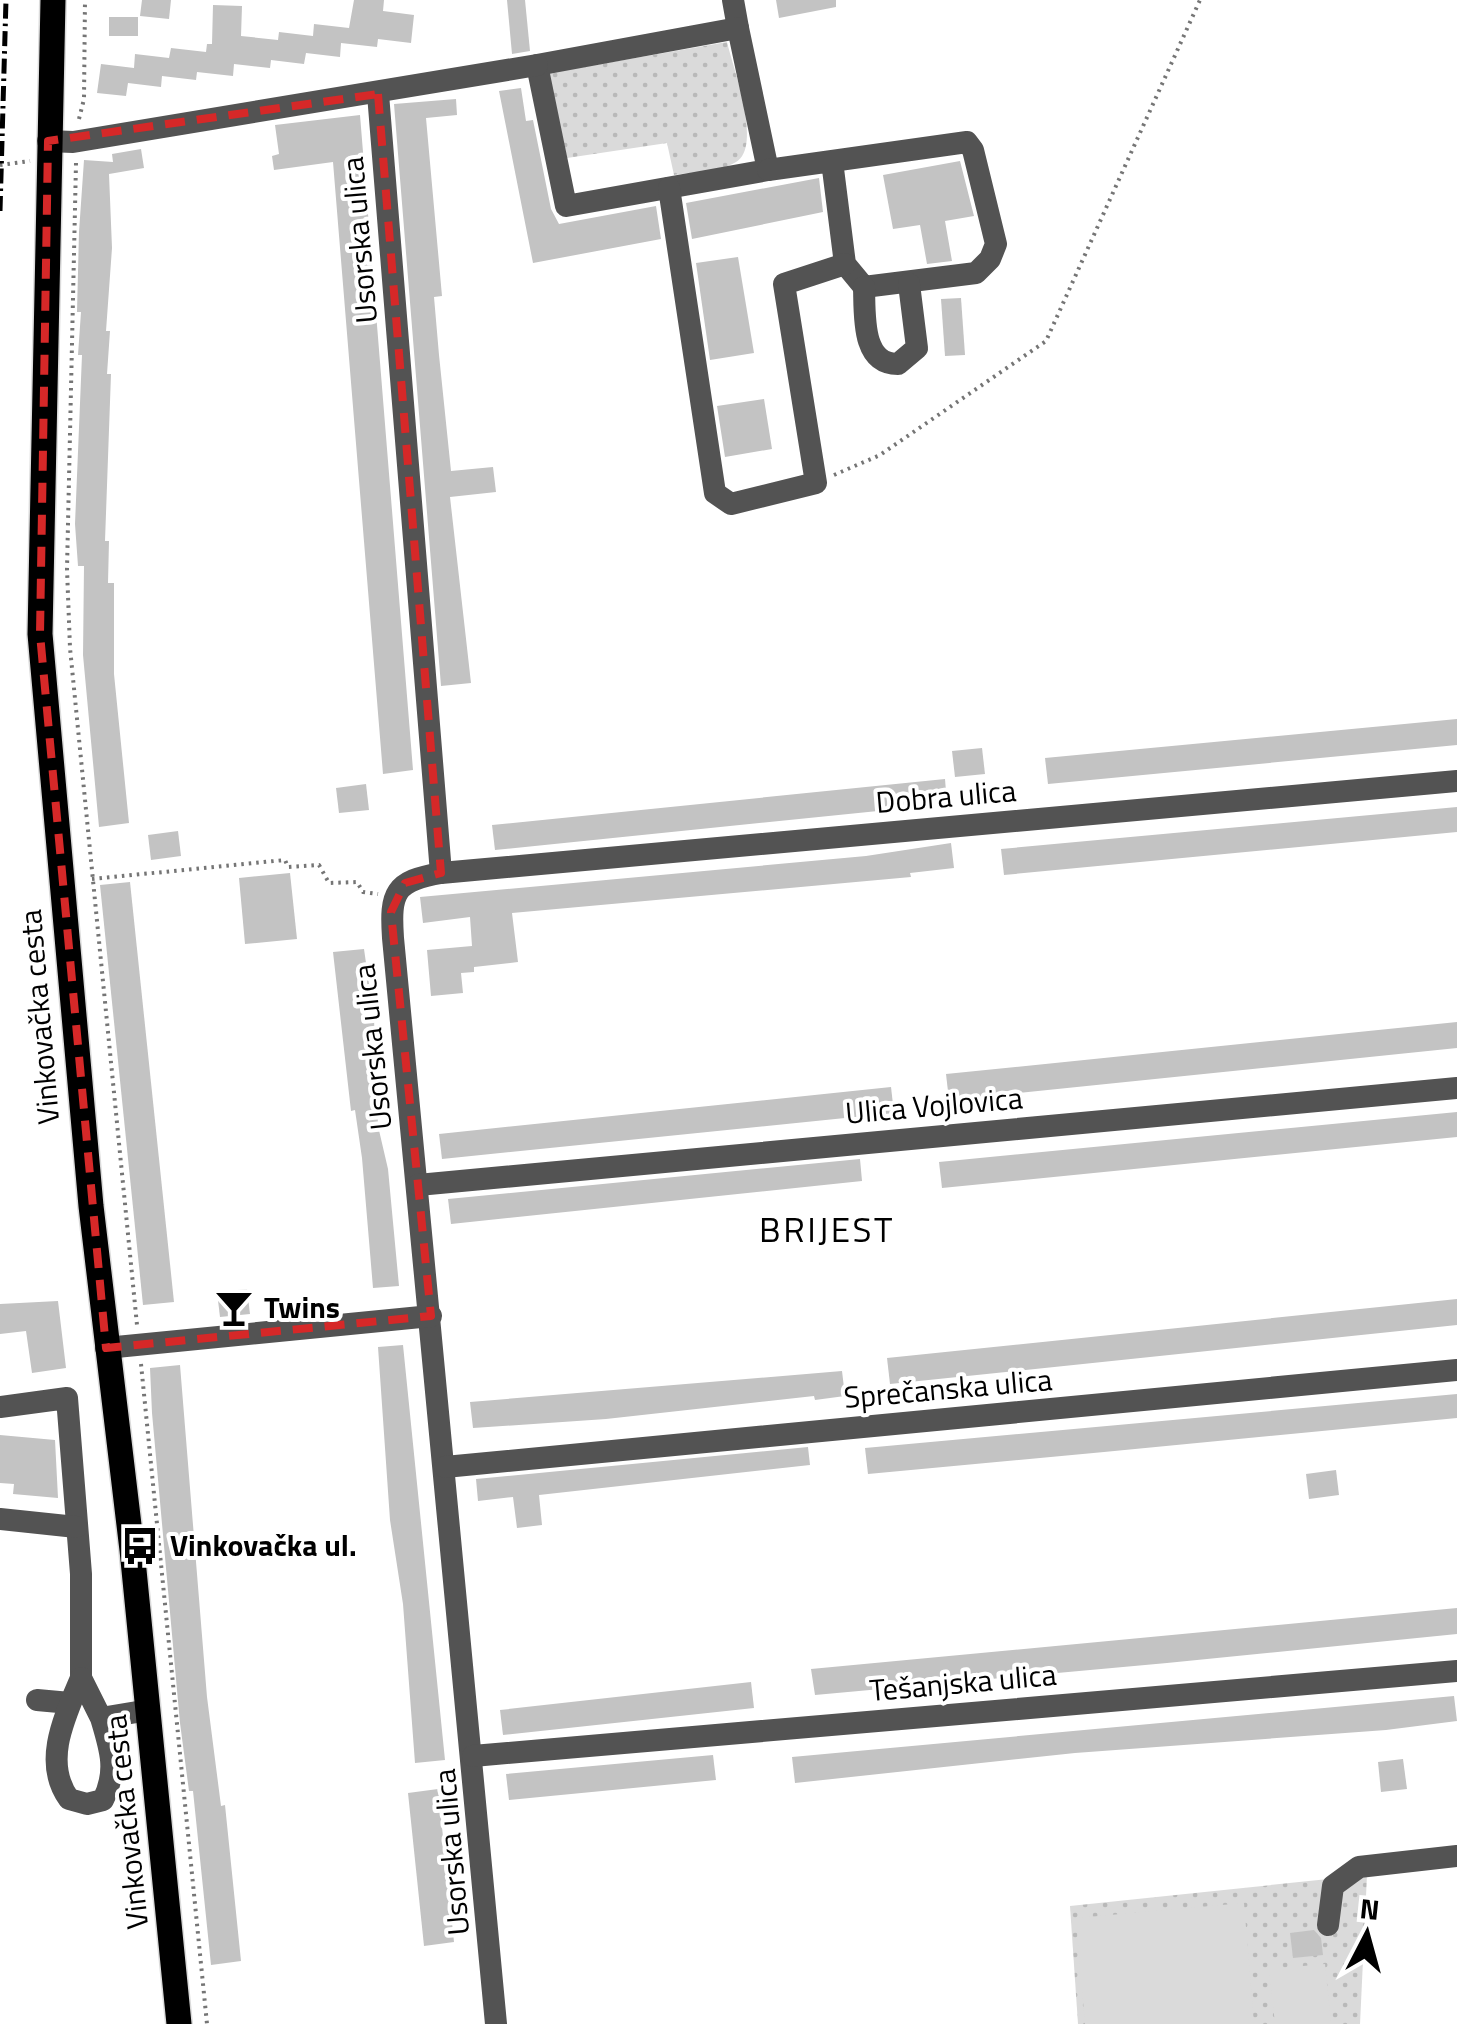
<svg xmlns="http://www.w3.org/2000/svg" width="1457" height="2024" viewBox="0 0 1457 2024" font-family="'Titillium Web',sans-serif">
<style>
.green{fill:url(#green-dots)}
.pitch{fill:#dadada}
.building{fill:#c3c3c3}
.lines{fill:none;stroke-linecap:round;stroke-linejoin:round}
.major-casing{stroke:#dbdbdb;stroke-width:28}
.path{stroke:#757575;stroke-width:4;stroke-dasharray:2.5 5;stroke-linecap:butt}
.minor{stroke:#535353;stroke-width:22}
.major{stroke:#000;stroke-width:25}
.rail{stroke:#000;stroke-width:5;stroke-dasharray:15 5 2.5 5;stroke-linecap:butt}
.marked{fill:none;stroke:#d62828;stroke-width:8;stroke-dasharray:20 12;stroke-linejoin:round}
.labels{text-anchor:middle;stroke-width:8;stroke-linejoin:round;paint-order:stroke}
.street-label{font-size:30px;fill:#000;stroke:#fff}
.poi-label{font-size:30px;font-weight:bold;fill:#000;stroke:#fff;text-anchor:start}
.quarter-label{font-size:35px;letter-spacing:2.5px;fill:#000;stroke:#fff}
</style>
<defs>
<pattern id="green-dots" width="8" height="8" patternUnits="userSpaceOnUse" patternTransform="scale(2.5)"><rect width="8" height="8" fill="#dadada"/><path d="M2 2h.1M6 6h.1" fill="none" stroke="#b9b9b9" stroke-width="1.8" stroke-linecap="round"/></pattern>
</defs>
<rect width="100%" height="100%" fill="#fff"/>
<g class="green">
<path d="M727,42C733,68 763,147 736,162C720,172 692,172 674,175L667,143L567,158L549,73Z"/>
<path d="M1367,1875L1360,2024H1078L1070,1906Z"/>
</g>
<g class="pitch">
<path d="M1244,1903L1254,2024H1085L1076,1918Z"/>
<path d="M1325,1964L1331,2024H1275L1269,1969Z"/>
</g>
<g class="building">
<path d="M142,0H171L169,19L140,16Z"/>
<path d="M354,0H384L383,11L414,15L411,43L378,39L377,47L341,43L340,57L306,53L304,64L271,60L270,68L234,64L233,76L197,72L196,80L162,76L161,87L128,83L126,96L97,93L101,64L134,68L135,54L169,58L171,48L206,52L207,44H212L213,5L242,6L241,36L278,40L279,32L313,36L314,24L349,28Z"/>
<path d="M507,0H525L530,51L512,54Z"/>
<path d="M776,0H836V7L779,18Z"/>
<rect x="109" y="17" width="29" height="19"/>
<path d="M521,88L526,121L533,120L551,209L559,224L656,206L661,239L533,263L499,91Z"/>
<path d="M456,99L457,115L426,118L442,296L434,297L439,355L451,471L493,467L496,492L450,497L471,683L441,686L394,104Z"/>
<path d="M360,115L413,770L383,774L333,162L274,170L272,156L279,154L275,125Z"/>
<path d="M141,149L144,168L109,174L112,248L106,331H110L107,374H111L105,541H109L108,583H114V674L129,823L99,827L83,655L84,566H78L75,524L82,355H78L81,312H77L79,232L84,160L113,162L112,154Z"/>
<path d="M960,161L974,216L945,221L952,261L927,264L920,225L893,229L883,175Z"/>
<path d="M819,178L823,212L692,239L686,203Z"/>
<path d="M738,257L754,353L710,360L696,263Z"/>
<path d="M961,298L965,355L945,356L941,299Z"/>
<path d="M764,399L772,449L725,457L717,406Z"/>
<path d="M1457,719V745L1048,784L1045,758Z"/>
<path d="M982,748L985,774L955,777L952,751Z"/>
<path d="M945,779L947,804L495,850L492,825Z"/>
<path d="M366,784L369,810L339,813L336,788Z"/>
<path d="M1457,807V832L1004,875L1001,849Z"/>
<path d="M178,831L181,856L151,860L148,835Z"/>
<path d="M951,843L954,868L910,873L911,877L512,913L518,962L474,967V972L461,973L463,993L431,996L427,950L472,946L470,917L423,923L420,897L866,856Z"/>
<path d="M290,873L297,939L245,944L239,878Z"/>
<path d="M130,882L174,1302L143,1305L100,885Z"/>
<path d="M364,949L374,1019L378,1126L388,1169L399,1286L373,1288L362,1158L355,1110L351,1111L333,952Z"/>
<path d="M1457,1022V1048L949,1100L946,1074Z"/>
<path d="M891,1087L894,1113L442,1159L439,1134Z"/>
<path d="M1457,1112V1137L942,1188L939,1162Z"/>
<path d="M860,1159L862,1181L451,1224L448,1199Z"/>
<path d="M247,1289L250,1314L220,1317L217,1292Z"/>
<path d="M1457,1299V1325L890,1384L887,1358Z"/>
<path d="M58,1301L66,1368L32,1373L26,1331L0,1334V1304Z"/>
<path d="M403,1345L445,1760L415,1763L403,1604L390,1520L378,1347Z"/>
<path d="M180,1365L207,1697L221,1806L225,1805L241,1961L211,1965L193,1791H189L180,1723L152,1413L150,1368Z"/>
<path d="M842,1371L845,1396L815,1400L814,1396L606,1419L473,1428L470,1402Z"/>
<path d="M1457,1394V1418L1104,1452L868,1474L865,1448Z"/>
<path d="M0,1435L55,1440L58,1498L13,1494L14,1484L0,1483Z"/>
<path d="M808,1447L810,1465L539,1495L542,1525L517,1528L513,1497L478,1501L476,1479Z"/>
<path d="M1336,1470L1339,1495L1309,1499L1306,1474Z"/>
<path d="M1457,1608V1634L1167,1663L815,1695L811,1669Z"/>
<path d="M751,1682L754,1708L503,1735L500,1710Z"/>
<path d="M1454,1696L1457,1721L1386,1730L1075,1753L795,1783L792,1757Z"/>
<path d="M713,1755L716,1780L509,1800L506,1774Z"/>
<path d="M1403,1759L1407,1789L1381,1792L1378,1762Z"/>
<path d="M438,1789L454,1942L424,1946L408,1793Z"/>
<path d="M1314,1930L1321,1938L1323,1955L1293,1958L1290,1933Z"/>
</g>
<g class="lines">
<g class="major-casing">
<path id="major" d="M53,0L40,634L91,1206L132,1550L179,2024"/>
</g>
<g class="path">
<path d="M79,119L84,99L85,0"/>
<path d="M76,163L67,569L70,648L137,1325"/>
<path d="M0,165L30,161"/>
<path d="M834,475L880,455L1046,341L1200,0"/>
<path d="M92,879L285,860L288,867L319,865L329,883L357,882L363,892L378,894"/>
<path d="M141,1364L207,2024"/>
</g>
<g class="minor">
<path d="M733,0L738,28"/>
<path d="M738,28L768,170L566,206L537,65Z"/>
<path d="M378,94L441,873C394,881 390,893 393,938L496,2024"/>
<path d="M48,141L73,142L537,65"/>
<path d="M768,170L967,142L973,150L996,244L990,259L976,273L864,287L845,264L832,161"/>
<path d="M669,188L715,493L731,504L816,483L784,284L845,264"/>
<path d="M864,287C865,315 861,364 898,364L917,348L909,284"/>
<path d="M441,873L1457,781"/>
<path d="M418,1185L1457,1088"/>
<path d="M106,1348L431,1316"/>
<path d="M0,1407L67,1398L81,1574V1678"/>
<path d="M445,1467L1457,1370"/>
<path d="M0,1519L76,1527"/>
<path d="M37,1700L70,1703"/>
<path d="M101,1718L81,1678C65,1716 42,1762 69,1799L87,1804L103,1800C118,1771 110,1748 101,1718L149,1710"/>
<path d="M473,1756L1457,1671"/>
<path d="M1328,1925L1333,1886L1359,1867L1457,1856"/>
</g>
<use href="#major" class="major"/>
<path class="rail" d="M0,211L6,0"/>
</g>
<path class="marked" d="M378,94L441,873L405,883L391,912L431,1316L106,1348L40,634L48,141Z"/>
<defs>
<g id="bar-bare" transform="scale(3)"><path d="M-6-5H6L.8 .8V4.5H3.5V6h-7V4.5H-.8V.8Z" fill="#000" stroke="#fff" stroke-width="2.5" paint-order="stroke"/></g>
<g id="bus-bare" transform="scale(3)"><path d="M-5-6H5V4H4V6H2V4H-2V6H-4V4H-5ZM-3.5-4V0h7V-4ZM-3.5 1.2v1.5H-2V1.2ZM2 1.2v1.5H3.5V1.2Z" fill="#000" stroke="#fff" stroke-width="2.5" paint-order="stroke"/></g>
</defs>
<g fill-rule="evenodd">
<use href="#bar-bare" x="234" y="1308"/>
<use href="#bus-bare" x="140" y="1546"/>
</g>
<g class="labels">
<g class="street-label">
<text transform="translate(360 240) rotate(-95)" y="10">Usorska ulica</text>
<text transform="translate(946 797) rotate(-5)" y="10">Dobra ulica</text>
<text transform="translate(40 1017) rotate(-95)" y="10">Vinkovačka cesta</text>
<text transform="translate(373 1047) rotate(-96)" y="10">Usorska ulica</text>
<text transform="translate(934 1106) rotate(-5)" y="10">Ulica Vojlovica</text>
<text transform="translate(948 1389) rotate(-5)" y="10">Sprečanska ulica</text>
<text transform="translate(963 1683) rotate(-5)" y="10">Tešanjska ulica</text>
<text transform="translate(127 1822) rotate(-96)" y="10">Vinkovačka cesta</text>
<text transform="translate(452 1852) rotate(-95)" y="10">Usorska ulica</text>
</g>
<g class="poi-label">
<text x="264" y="1318">Twins</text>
<text x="170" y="1556">Vinkovačka ul.</text>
</g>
<g class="quarter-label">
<text x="827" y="1242">BRIJEST</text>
</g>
</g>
<g transform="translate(1367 1934) rotate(6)" stroke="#ffffff" stroke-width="8" paint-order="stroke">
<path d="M0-8L18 38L0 25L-18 38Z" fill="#000000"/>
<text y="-15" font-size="28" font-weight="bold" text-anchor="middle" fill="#000000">N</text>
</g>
</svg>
